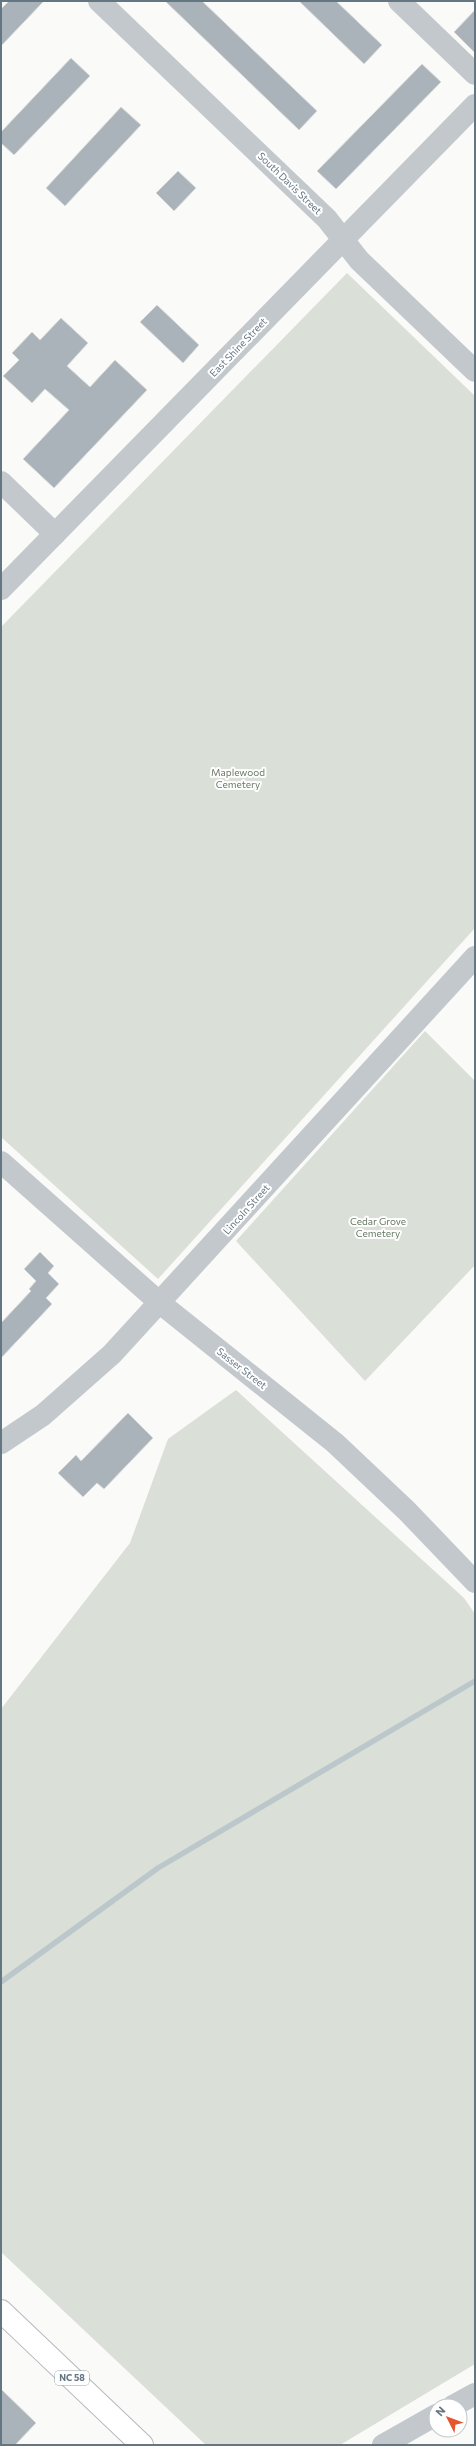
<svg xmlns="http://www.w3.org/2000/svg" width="476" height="2446" viewBox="0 0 476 2446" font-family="Commissioner,sans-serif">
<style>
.green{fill:#dadfd7}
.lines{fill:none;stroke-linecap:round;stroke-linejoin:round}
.stream{stroke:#bbc7cb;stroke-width:5.5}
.building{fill:#aab3b9;stroke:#dcdcda}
.major-casing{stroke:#b5babe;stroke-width:24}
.minor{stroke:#c3c8cc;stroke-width:22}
.major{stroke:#fff;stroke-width:22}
.labels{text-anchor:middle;stroke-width:4;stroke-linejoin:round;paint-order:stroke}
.shield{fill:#fff;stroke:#939fa8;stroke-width:1}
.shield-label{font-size:9px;font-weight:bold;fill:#657683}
.street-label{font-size:10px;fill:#657683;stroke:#fff}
.park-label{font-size:10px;fill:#687a64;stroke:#fff}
</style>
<rect width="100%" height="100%" fill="#fafaf8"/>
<g class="green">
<path d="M347,273L475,396V928L158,1279L1,1137V627Z"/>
<path d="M425,1031L475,1081V1265L365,1381L236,1241Z"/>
<path d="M236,1390L464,1598L475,1614V2364L340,2445H206L1,2252V1709L130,1543L168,1439Z"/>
</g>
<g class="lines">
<path class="stream" d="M1,1982L158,1868L475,1681"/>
</g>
<g class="building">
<path d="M9,1H44L1,46V9Z"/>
<path d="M165,1H202L317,111L299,130Z"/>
<path d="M299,1H336L382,45L364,64Z"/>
<path d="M475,10V53L454,32Z"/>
<path d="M71,58L90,76L14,155L1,143V132Z"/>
<path d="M422,64L441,82L336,189L317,171Z"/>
<path d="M121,107L141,125L65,206L46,188Z"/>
<path d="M178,171L196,188L174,211L156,193Z"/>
<path d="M157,305L199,345L183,363L140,322Z"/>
<path d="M61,318L88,343L67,366L90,387L115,360L147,390L54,488L23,459L69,410L45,389L32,403L3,376L19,360L12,353L32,332L40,340Z"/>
<path d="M40,1252L54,1266L48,1273L59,1284L46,1298L52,1304L1,1358V1323L31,1291L29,1289L36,1281L24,1269Z"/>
<path d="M128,1413L153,1438L104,1489L97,1483L83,1497L58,1473L76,1455L81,1461Z"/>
<path d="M1,2389L36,2423L15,2445H1Z"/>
</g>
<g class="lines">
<g class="major-casing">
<path id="major" d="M1,2311L142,2445"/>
</g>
<g class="minor">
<path d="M99,1L327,219L359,260L475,371"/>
<path d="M399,1L475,74"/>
<path d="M1,482L55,534"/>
<path d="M1,589L475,105"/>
<path d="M1,1162L160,1303L335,1443L407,1511L475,1582"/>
<path d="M1,1443L43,1415L112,1354L475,957"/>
<path d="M453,2406L475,2394"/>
<path d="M383,2445L436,2415"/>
</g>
<use href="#major" class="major"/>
</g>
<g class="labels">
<rect class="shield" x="55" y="2371" width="34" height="14" rx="3"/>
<g class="shield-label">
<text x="72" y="2381">NC 58</text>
</g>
<g class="street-label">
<text transform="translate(290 183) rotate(44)" y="4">South Davis Street</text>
<text transform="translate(238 347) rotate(-46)" y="4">East Shine Street</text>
<text transform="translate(246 1209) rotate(-48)" y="4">Lincoln Street</text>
<text transform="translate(242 1368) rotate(38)" y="4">Sasser Street</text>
</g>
<g class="park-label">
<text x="238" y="776">Maplewood<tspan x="238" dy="12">Cemetery</tspan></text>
<text x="378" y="1225">Cedar Grove<tspan x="378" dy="12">Cemetery</tspan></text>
</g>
</g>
<rect width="476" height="2446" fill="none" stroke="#657683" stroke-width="4"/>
<g transform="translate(448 2418) rotate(312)"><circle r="19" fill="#ffffff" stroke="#c1c8cd"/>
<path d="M0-3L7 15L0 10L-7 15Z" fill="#e4572e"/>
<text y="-6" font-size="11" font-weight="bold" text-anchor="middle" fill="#657683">N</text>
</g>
</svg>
